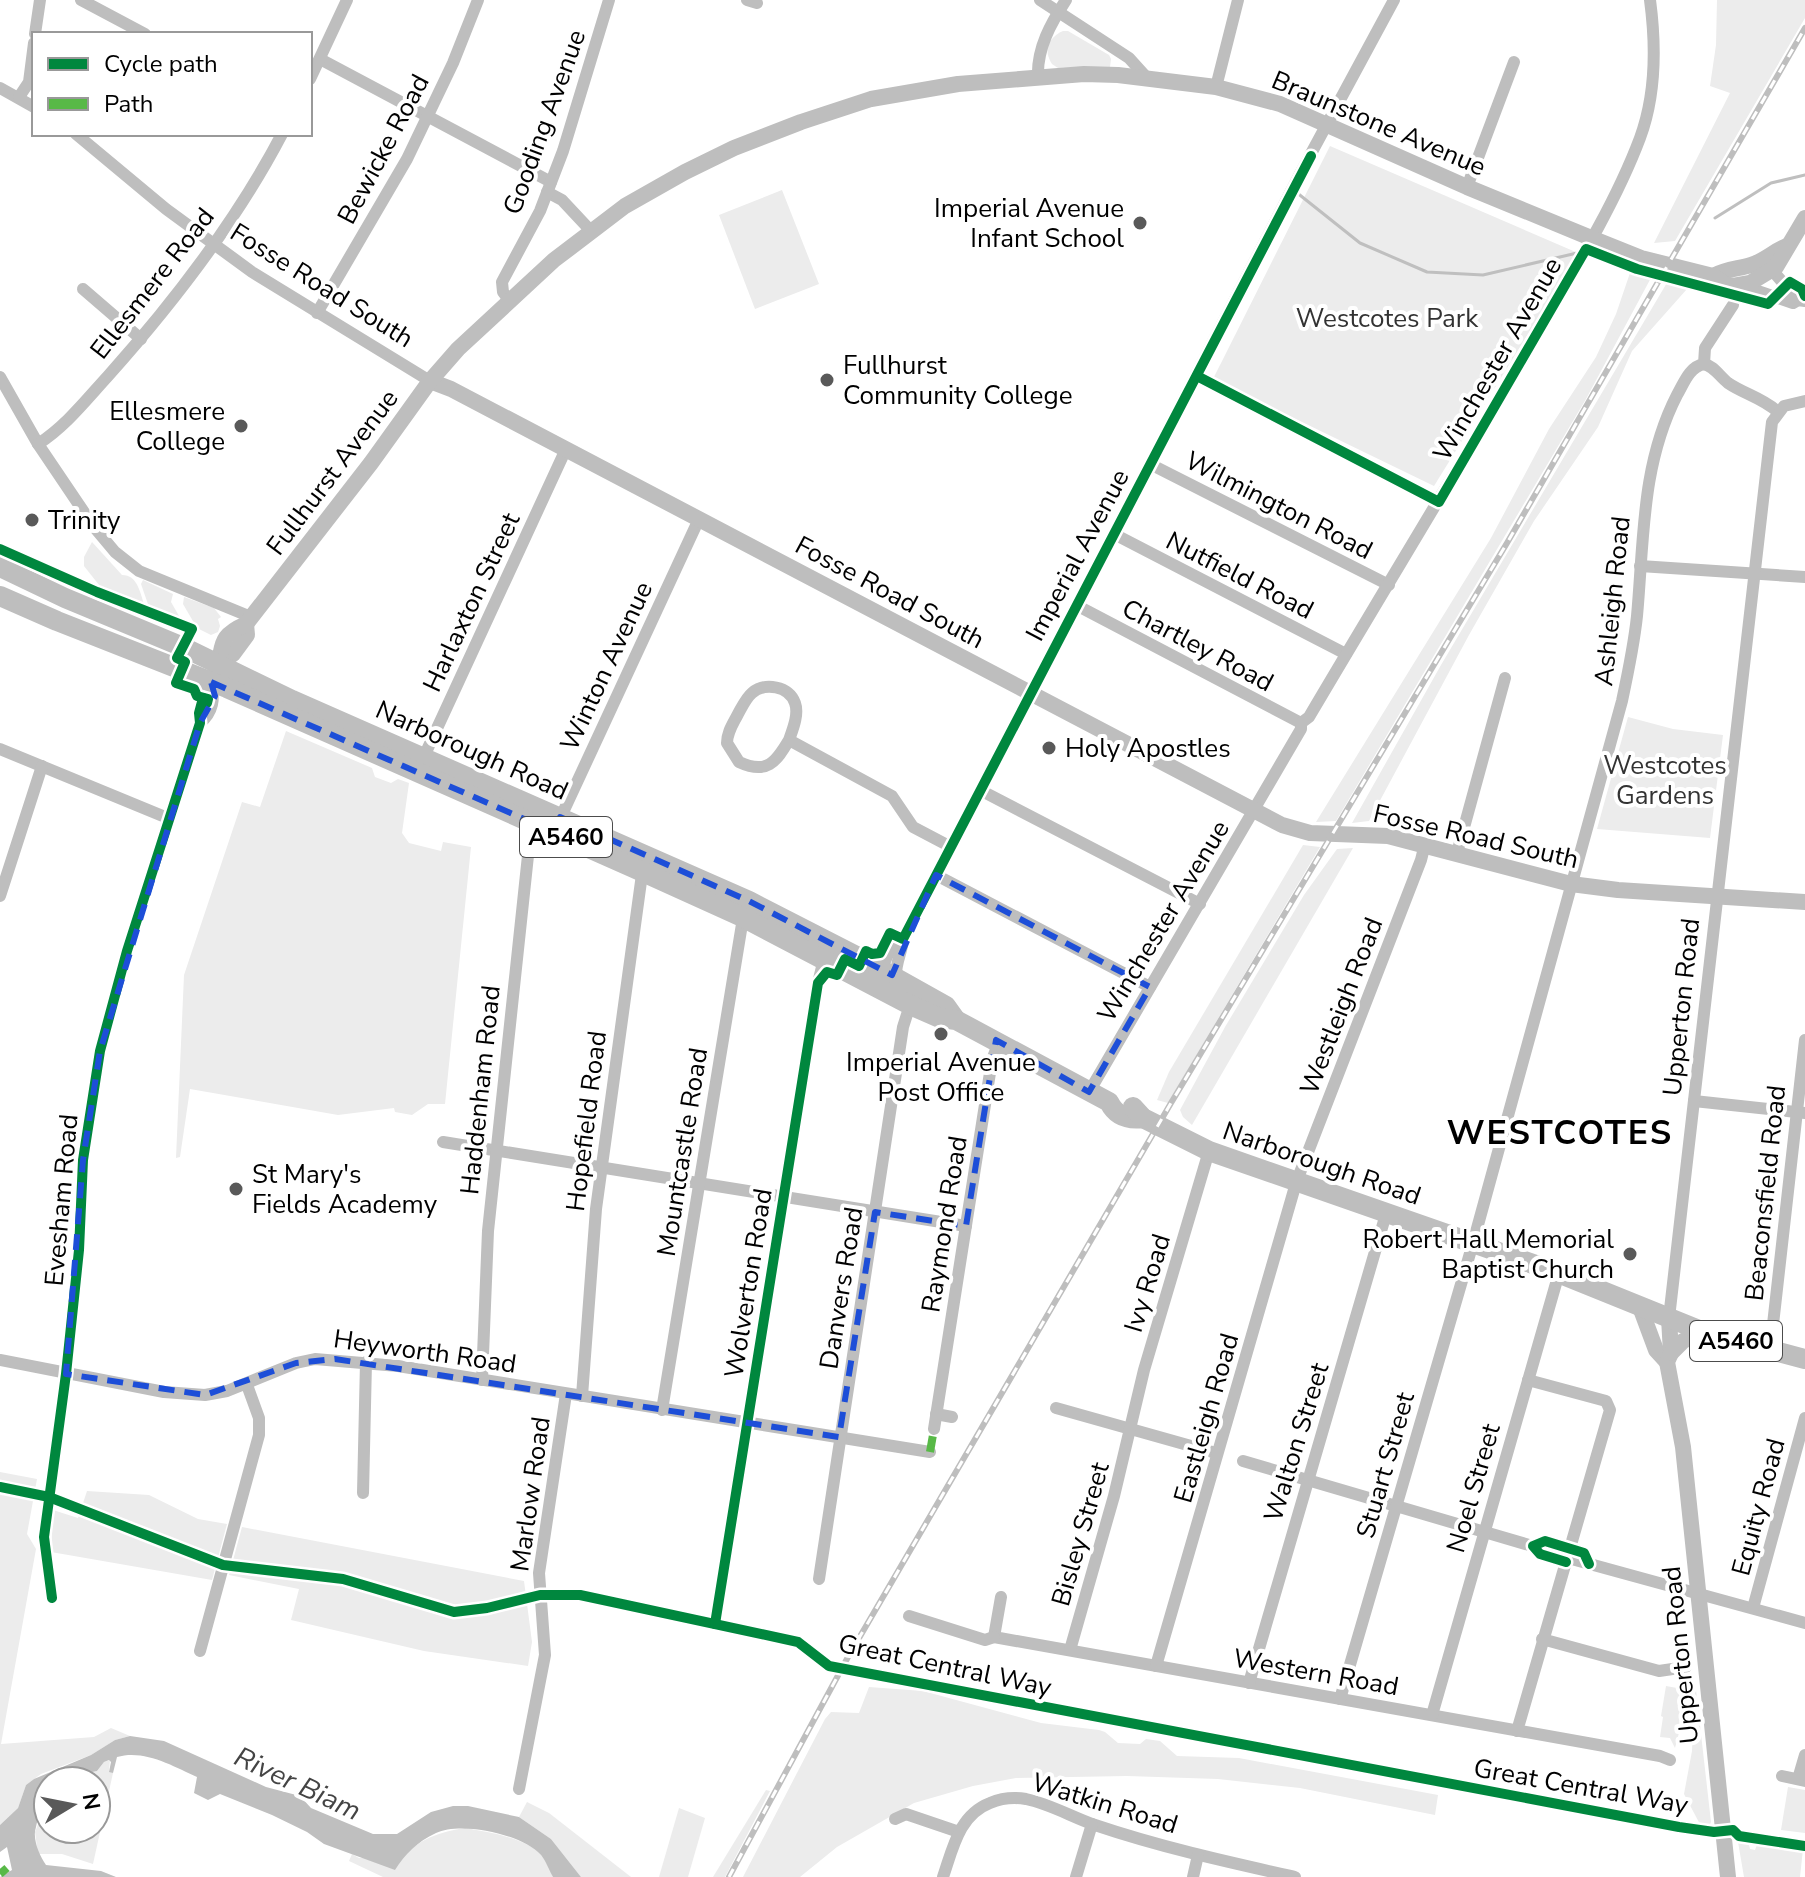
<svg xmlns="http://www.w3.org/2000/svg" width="1805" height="1877" viewBox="0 0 1805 1877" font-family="'Nunito Sans',sans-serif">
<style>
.green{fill:#ececec}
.water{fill:#bfbfbf}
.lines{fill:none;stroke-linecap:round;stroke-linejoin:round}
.stream{stroke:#bfbfbf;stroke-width:3}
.minor{stroke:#bebebe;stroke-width:12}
.tertiary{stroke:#bebebe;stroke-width:16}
.primary{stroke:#bebebe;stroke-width:20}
.rail-casing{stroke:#bebebe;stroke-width:6}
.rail{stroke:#fff;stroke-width:3;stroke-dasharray:9;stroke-linecap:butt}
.quiet{stroke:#58b947;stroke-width:8;stroke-dasharray:16 8;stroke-linecap:butt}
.cycleway-casing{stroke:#fff;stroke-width:15}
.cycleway{stroke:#00873e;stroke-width:10}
.marked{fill:none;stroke:#1d4ed8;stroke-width:6;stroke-dasharray:16 10;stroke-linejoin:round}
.poi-dot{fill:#595959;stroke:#fff;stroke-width:3}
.labels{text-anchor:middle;stroke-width:8;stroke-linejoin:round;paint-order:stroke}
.shield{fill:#fff;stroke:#4c4c4c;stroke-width:2}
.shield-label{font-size:24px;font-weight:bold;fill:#000}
.street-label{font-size:26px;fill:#000;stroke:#fff}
.poi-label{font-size:26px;fill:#000;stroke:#fff;text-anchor:start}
.park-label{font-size:26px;fill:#333;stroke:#fff}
.water-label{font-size:28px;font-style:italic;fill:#444;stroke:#fff}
.district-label{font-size:34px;font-weight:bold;letter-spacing:2px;fill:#000;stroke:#fff}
</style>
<rect width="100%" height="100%" fill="#fff"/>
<g class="green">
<path d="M1717,0H1805V18L1675,241L1654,243L1730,93L1710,86L1716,45Z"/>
<path d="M1063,31H1068L1109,55L1111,59L1110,67L1058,68L1052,64C1043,50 1048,38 1063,31Z"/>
<path d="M1330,146L1578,253L1434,486L1213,379Z"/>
<path d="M782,190L819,284L755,309L719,215Z"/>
<path d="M1631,270L1652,276L1586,399L1336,821L1316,822L1491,538L1549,429L1596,357L1616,314Z"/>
<path d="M1668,281L1687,289L1632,351L1598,427L1534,521L1469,635L1369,821L1352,823L1441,665Z"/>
<path d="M92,542L122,575C138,575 140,593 145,607L103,590L84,566V557Z"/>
<path d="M143,580L173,594L171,602L183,623L150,610L141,584Z"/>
<path d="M184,597L214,608L221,617L218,619L220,626L218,632L211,635L197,628L183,604Z"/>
<path d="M1628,717L1673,729L1723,735L1710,838L1597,829Z"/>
<path d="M286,731L372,768L375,777L391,783L398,779L409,783L402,833L409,843L441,851L443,842L471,847L445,1104H428L412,1115L395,1112L394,1108L338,1115L190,1089L180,1157L176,1158L184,975L242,802L260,807Z"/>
<path d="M1303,845L1320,847L1168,1103L1157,1100L1169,1072Z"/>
<path d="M1353,848L1192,1125L1183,1117L1180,1110L1225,1027L1304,895L1337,849Z"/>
<path d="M0,1472L37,1479L27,1534L36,1549L1,1744L94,1737L111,1728L130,1736L115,1740L91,1755L41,1774L26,1785L18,1808L0,1825Z"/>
<path d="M87,1491L149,1495L198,1519L227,1524L212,1580L51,1552L53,1510L78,1518Z"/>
<path d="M242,1527L524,1581L532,1642L528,1666L424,1651L291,1620L299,1589L229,1575Z"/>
<path d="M1684,1681H1691L1689,1717L1681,1725L1675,1748L1670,1738L1660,1737L1663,1717L1661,1716L1666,1686L1677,1688L1678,1684Z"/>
<path d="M1695,1681L1711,1822L1708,1829L1702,1828L1684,1794L1692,1751Z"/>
<path d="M869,1687L923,1691L1041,1723L1099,1730L1105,1732L1118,1743L1140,1744L1146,1739L1160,1741L1177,1756L1239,1758L1438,1795L1435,1815L1300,1788L1218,1779L1127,1776L1016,1778L973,1786L914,1803L837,1847L800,1877H743L825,1719L831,1712L859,1713Z"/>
<path d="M110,1760L109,1771L113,1773L93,1864L62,1854H38L35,1832L42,1814V1801L48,1795V1829H96V1781H71L78,1775L97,1771L104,1762Z"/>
<path d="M1788,1787L1805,1790V1833L1781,1830Z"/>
<path d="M766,1790L770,1791L725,1877H713Z"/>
<path d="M527,1802L549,1813L631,1877H581L551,1839L519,1817Z"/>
<path d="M679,1808L705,1818L688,1877H659Z"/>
<path d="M465,1828C488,1832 531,1838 544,1859C548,1864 550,1871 553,1877H383L349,1861L352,1854L359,1858H403C419,1838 441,1832 465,1828Z"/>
<path d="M1741,1839L1748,1840L1750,1849L1755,1850L1758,1842L1803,1849L1800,1877H1744L1738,1842Z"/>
</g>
<path class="water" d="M130,1736L164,1741L266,1787L300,1796L311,1808L373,1834H397L431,1812L453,1806H468L519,1817L551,1839L581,1877H553C549,1870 546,1861 541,1855C522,1834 461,1821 436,1833C417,1842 405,1854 395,1870L324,1844L307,1832L272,1815L220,1794L208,1800L194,1793L197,1777C173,1766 144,1749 117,1757L113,1773L109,1772L111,1762L109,1760L104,1762L97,1771L78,1775L71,1781H48V1795L42,1801C43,1813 38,1816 36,1827C32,1838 39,1855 46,1865L101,1871L116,1877H0L12,1870L7,1847L0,1852V1825L18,1808L26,1785L34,1779L91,1755L115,1740Z"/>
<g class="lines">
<g class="stream">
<path d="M1296,192L1360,243L1427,272L1483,275L1577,253"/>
<path d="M1715,218L1771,183L1805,175"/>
</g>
<g class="minor">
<path d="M81,0L145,34"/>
<path d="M747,0L757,3"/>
<path d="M1040,0L1129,58L1148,79"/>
<path d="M35,34L40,0"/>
<path d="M320,59L551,182"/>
<path d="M1038,76C1037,48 1051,23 1066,0"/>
<path d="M310,79L347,0"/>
<path d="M1216,87L1238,0"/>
<path d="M0,88L34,107"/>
<path d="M19,97L29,82L34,43"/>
<path d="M76,134L166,209L252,272L430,381"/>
<path d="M1467,187L1514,62"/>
<path d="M547,192L562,200L591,231"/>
<path d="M1763,267L1772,270L1798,300"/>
<path d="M1743,286L1793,303L1798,300L1805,301"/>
<path d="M83,289L141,339"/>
<path d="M509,300L503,292L502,282L540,211L563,151L609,0"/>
<path d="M317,313L407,159L453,63L478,0"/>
<path d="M1704,364C1714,366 1719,376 1728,383C1744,394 1763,398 1778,412"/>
<path d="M1197,376L1439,502"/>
<path d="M0,377L38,444L94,527L115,552L139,571L251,617"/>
<path d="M38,444C66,426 86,400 108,376C174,302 236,222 282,134"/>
<path d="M1150,464L1389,585"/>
<path d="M1114,534L1346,654"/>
<path d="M1640,566L1805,577"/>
<path d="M1076,605L1301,723"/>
<path d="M200,723C213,712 215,699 211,682"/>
<path d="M789,740C793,729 799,714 795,703C789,686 765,682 752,693C746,698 742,707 738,714C733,724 727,732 727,743L739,762C767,775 776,762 789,740L892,796L913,827L951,847"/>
<path d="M0,749L170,819"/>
<path d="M421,763L566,449"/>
<path d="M980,790L1200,904"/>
<path d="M559,821L699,519"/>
<path d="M1457,853L1505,678"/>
<path d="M936,875L1150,987"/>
<path d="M0,896L42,766"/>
<path d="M881,975V970L893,943L903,939"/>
<path d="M896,978C895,963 902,953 903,939L1300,174L1394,0"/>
<path d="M1089,1092L1301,729V723L1309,717C1381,595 1455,474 1526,352C1565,285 1613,210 1640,138C1656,95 1656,45 1650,0"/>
<path d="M1694,1101L1805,1113"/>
<path d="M443,1142L966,1226"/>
<path d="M1669,1318L1772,422L1784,406L1805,401"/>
<path d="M1770,1351L1805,1040"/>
<path d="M0,1360L164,1392L205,1395L227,1391L296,1363L315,1359L398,1366L930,1452"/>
<path d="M482,1380L488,1231L532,818"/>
<path d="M582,1396L596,1209L643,867"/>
<path d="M1056,1408L1216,1453"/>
<path d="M662,1410L744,912"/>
<path d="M936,1414L952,1417"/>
<path d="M934,1429L992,1060L999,1042"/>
<path d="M1243,1461L1546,1550"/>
<path d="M363,1493L366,1362"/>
<path d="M1568,1558L1805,1623"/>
<path d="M819,1579L903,1027L910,1005"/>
<path d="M1001,1597L994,1637L1660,1756L1670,1760"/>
<path d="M52,1598L44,1537L66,1374L79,1250L83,1160L100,1051L127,951L200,723C199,707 204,696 211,682"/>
<path d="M1753,1608L1805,1418"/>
<path d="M717,1613L818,983L824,959"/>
<path d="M909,1616L985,1640L994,1637"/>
<path d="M1542,1639L1659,1671L1686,1667"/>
<path d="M1070,1650L1114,1496L1144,1370L1209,1151"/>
<path d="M200,1651L259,1435V1418L247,1385"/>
<path d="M1156,1666L1296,1183L1421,860L1425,844"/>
<path d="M1249,1683L1386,1214"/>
<path d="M1340,1699L1473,1243L1622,701C1628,673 1634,645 1637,616C1644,540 1641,465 1677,395C1684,383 1689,367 1704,364L1705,348L1733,305"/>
<path d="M1432,1715L1559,1273"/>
<path d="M1517,1731L1610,1410L1606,1401L1528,1380"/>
<path d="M1782,1776L1805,1781"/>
<path d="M1798,1779L1805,1755"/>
<path d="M519,1789L545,1655L539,1573L566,1394"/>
<path d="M895,1819L906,1814L959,1832"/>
<path d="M943,1877C953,1848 959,1815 990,1803C1002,1798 1014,1797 1026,1799C1050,1804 1072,1817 1095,1825C1160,1847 1228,1862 1295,1877"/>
<path d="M1076,1877L1092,1824"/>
<path d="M1193,1877L1198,1855"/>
</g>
<g class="tertiary">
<path d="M1713,276C1726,269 1737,269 1751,265C1764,261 1774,251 1787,246"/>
<path d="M430,381L451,389L1282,825L1310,833L1388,836L1571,884L1618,890L1805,902"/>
<path d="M219,664L233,654L247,635L246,624"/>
<path d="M215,673C226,648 214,638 246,624L371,463L430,381L458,349L554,260L625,206L685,172L734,148L801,122L871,99L958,84L1084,74L1118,75L1216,87L1280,104L1467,187L1591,238L1641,258L1713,276L1725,284L1733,286L1750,283L1776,267L1805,218"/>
<path d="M1640,1307L1656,1350L1667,1362"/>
<path d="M1669,1318L1671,1353L1667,1362L1683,1447L1728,1877"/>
<path d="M1671,1353L1683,1341L1704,1332"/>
</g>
<g class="primary">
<path d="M0,567L65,598L183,647L292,700L749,901L862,959L946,1006L956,1020"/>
<path d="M0,596L57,621L227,688L643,872L742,917L910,1005L940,1018L956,1020L1109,1102C1116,1116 1127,1120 1143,1118"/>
<path d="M1133,1107L1143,1118L1209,1151L1553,1271L1704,1332L1805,1359"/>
</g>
<g class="rail-casing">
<path id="rail" d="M729,1877L848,1657L1171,1103L1507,543L1805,28"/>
</g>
<use href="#rail" class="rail"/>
<g class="quiet">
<path d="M930,1452L934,1429"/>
<path d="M0,1874L7,1868"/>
</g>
<g class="cycleway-casing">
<g id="cycleway">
<path d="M1197,376L1439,502L1586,249L1637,269L1768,304L1790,282L1802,289L1805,296"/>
<path d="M0,549L97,592L192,629L177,658L185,662L176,683L194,689L197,696L208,699L207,703"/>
<path d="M0,1487L49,1497L223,1565L343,1579L454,1612L487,1608L540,1595H580L798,1642L829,1666L1679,1827L1714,1832L1733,1830L1739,1836L1805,1846"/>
<path d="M1566,1562L1540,1554L1533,1546L1545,1541L1584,1553L1589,1564"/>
<path d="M52,1598L44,1537L66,1374L79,1250L83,1160L100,1051L127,951L200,723L199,713L203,698"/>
<path d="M715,1624L818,983L827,972L837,975L845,959L859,966L866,951L872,954L880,953L890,933L903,939L1311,156"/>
</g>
</g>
<use href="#cycleway" class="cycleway"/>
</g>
<path class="marked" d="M211,682L554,832L560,817L749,901L892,975L936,875L1150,987L1089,1092L996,1040L966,1226L875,1212L839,1437L335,1359L296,1363L205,1395L66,1374L83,1160L100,1051L200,723L215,696Z"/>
<g class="poi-dot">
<circle cx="1140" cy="223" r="8"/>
<circle cx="827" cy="380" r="8"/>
<circle cx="241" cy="426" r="8"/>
<circle cx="32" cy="520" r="8"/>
<circle cx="1049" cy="748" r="8"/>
<circle cx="941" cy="1034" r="8"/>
<circle cx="236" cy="1189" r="8"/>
<circle cx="1630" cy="1254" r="8"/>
</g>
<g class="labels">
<g class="shield">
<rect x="520" y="817" width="92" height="40" rx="6"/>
<rect x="1690" y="1321" width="92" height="40" rx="6"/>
</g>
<g class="shield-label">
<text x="566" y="845">A5460</text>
<text x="1736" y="1349">A5460</text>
</g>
<g class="street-label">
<text transform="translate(544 122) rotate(-70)" y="9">Gooding Avenue</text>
<text transform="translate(1379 123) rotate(23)" y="9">Braunstone Avenue</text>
<text transform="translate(383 149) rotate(-62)" y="9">Bewicke Road</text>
<text transform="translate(152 283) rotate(-52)" y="9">Ellesmere Road</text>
<text transform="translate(322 285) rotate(32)" y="9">Fosse Road South</text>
<text transform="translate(1497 359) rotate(-60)" y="9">Winchester Avenue</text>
<text transform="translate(332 472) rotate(-53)" y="9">Fullhurst Avenue</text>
<text transform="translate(1279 505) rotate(27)" y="9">Wilmington Road</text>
<text transform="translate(1077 555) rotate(-62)" y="9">Imperial Avenue</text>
<text transform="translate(1240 575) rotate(27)" y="9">Nutfield Road</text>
<text transform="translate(890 592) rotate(28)" y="9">Fosse Road South</text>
<text transform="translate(1612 601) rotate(-84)" y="9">Ashleigh Road</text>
<text transform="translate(471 602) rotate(-65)" y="9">Harlaxton Street</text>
<text transform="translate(1198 645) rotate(28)" y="9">Chartley Road</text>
<text transform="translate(606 666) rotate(-65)" y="9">Winton Avenue</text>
<text transform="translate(472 750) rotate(24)" y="9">Narborough Road</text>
<text transform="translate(1476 836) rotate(13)" y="9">Fosse Road South</text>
<text transform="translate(1163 921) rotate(-59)" y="9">Winchester Avenue</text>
<text transform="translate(1341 1006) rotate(-69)" y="9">Westleigh Road</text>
<text transform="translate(1681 1007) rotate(-84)" y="9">Upperton Road</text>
<text transform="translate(480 1090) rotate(-84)" y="9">Haddenham Road</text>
<text transform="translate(586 1121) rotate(-83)" y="9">Hopefield Road</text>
<text transform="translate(682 1152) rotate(-81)" y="9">Mountcastle Road</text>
<text transform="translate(1322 1163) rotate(19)" y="9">Narborough Road</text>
<text transform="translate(1765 1193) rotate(-84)" y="9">Beaconsfield Road</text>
<text transform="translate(61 1200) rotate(-85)" y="9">Evesham Road</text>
<text transform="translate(944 1224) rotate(-81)" y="9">Raymond Road</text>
<text transform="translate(748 1283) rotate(-81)" y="9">Wolverton Road</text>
<text transform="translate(1147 1283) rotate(-73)" y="9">Ivy Road</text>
<text transform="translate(841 1288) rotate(-81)" y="9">Danvers Road</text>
<text transform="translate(425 1351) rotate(8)" y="9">Heyworth Road</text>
<text transform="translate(1206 1418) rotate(-74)" y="9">Eastleigh Road</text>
<text transform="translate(1296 1442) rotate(-73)" y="9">Walton Street</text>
<text transform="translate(1385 1465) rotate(-74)" y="9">Stuart Street</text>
<text transform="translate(1473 1488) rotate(-74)" y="9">Noel Street</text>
<text transform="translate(530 1494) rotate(-82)" y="9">Marlow Road</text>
<text transform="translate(1758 1507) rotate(-75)" y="9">Equity Road</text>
<text transform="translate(1080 1534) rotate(-74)" y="9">Bisley Street</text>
<text transform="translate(1680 1655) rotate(-96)" y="9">Upperton Road</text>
<text transform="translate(945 1665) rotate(12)" y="9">Great Central Way</text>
<text transform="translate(1316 1672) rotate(10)" y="9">Western Road</text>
<text transform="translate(1581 1786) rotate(10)" y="9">Great Central Way</text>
<text transform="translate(1105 1803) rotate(17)" y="9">Watkin Road</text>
</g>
<g class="poi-label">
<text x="1124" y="217" text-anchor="end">Imperial Avenue<tspan x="1124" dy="30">Infant School</tspan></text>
<text x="843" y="374">Fullhurst<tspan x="843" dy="30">Community College</tspan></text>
<text x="225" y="420" text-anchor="end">Ellesmere<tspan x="225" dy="30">College</tspan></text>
<text x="48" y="529">Trinity</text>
<text x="1065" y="757">Holy Apostles</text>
<text x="941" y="1071" text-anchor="middle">Imperial Avenue<tspan x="941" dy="30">Post Office</tspan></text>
<text x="252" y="1183">St Mary's<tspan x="252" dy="30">Fields Academy</tspan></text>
<text x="1614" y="1248" text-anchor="end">Robert Hall Memorial<tspan x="1614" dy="30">Baptist Church</tspan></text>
</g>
<g class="park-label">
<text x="1387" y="327">Westcotes Park</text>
<text x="1665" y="774">Westcotes<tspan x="1665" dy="30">Gardens</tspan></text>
</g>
<g class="water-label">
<text transform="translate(298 1783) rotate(25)" y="10">River Biam</text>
</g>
<g class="district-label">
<text x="1560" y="1144">WESTCOTES</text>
</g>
</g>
<rect x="32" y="32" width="280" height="104" fill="#ffffff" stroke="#999999" stroke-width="2"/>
<rect x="48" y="58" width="40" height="12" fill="#00873e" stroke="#999999" stroke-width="2"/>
<text x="104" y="72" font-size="24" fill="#000000">Cycle path</text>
<rect x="48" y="98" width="40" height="12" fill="#58b947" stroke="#999999" stroke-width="2"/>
<text x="104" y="112" font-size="24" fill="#000000">Path</text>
<g transform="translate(72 1805) rotate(80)"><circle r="38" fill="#ffffff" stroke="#999999" stroke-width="2"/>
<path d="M0-6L14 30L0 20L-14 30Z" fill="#595959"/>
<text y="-12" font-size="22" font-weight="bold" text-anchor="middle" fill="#000000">N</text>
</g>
</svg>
